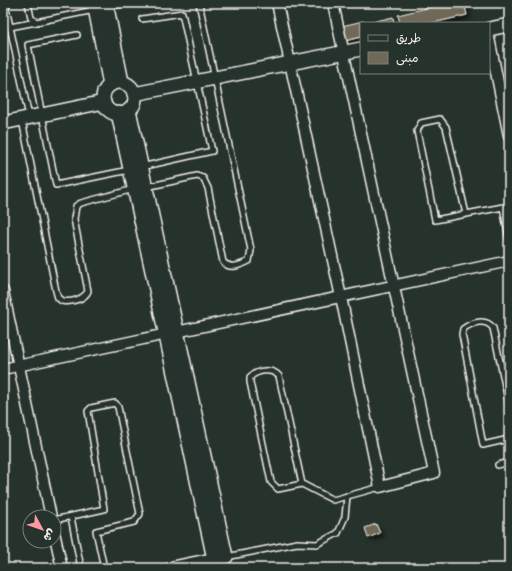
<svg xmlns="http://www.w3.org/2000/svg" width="512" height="571" viewBox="0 0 512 571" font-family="Mynerve,'Playpen Sans Arabic',sans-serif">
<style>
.building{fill:#706958;stroke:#f4f1e8;filter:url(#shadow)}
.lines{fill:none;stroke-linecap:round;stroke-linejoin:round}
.service-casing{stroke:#f4f1e8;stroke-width:8}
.minor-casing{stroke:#f4f1e8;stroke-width:13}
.tertiary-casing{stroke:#f4f1e8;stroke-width:16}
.service{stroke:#26332d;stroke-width:5}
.minor{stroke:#26332d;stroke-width:10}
.tertiary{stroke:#26332d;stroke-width:13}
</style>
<defs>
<filter id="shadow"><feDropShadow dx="3.5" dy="3.5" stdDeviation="2" flood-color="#0009"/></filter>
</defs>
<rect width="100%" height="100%" fill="#26332d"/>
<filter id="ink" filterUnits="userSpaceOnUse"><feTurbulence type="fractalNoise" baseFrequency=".025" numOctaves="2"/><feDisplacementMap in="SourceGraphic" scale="8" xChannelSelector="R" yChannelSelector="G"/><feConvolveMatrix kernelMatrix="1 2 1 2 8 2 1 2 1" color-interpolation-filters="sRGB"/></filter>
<g filter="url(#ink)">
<g class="building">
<path d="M439,3H464L467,15L433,23H400L398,15L439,5Z"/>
<path d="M393,17L394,23H368Z"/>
<path d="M363,21L364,23H361V37L345,41L342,26Z"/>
<path d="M376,524L380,533L368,538L365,528Z"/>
</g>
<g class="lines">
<g class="service-casing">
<g id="service">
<path d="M5,3L29,117"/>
<path d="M28,3L31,18L36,22L94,10"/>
<path d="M108,7L125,3"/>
<path d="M10,27L36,22"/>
<path d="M77,35L28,45L56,185L129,170"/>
<path d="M22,120L56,291L58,298L62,301C70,303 85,299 88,291L74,219L76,206L81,203L134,189"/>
<path d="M141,167L212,151L182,13L142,19"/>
<path d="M146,187L197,176L203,178L208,188L223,262C230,270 241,265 249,261L251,250L199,3"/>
<path d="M466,214L446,127L440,119L421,123L417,131L435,220L503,207L509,239"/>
<path d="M509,405L493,328C486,318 472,322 463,329L462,334L483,445L509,439"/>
<path d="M498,465L509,462"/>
<path d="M302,484L279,376C271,368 258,370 250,377V382L271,482L278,489L302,484L333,500L380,487"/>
<path d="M71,517L81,568"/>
<path d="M54,520L104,509L88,411L91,408L115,403L118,407L140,514L134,522L96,531L104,568"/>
<path d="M226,557L297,543L317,544L338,533L345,517L347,496"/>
</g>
</g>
<g class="minor-casing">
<g id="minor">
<path d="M277,3L341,297L380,487L434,473L333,3"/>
<path d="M489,38L509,136"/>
<path d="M3,291L51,517"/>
<path d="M3,369L509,261"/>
<path d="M54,532L62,568"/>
</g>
</g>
<g class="tertiary-casing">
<g id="tertiary">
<path d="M94,3L110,85"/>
<path d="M106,3L122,82"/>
<path d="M489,29L509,25"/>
<circle cx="119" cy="98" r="16"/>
<path d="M134,94L361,49"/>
<path d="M129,110L226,557L173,568"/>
<path d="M118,113L214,559"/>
<path d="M3,123L104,102"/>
</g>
</g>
<use href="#service" class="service"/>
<use href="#minor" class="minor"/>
<use href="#tertiary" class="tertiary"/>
</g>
</g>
<rect width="512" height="571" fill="none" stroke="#26332d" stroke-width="16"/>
<rect x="8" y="8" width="496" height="555" fill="none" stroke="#f4f1e8" stroke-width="1.5" filter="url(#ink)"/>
<rect x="360" y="22" width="130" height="52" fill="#26332d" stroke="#787f78"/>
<rect x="368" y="35" width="20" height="6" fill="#26332d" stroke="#787f78"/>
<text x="396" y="42" font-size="12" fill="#f4f1e8">طريق</text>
<rect x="368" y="52" width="20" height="12" fill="#706958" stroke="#787f78"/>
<text x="396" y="62" font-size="12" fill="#f4f1e8">مبنى</text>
<g transform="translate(42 529) rotate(130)"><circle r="19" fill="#26332d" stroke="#787f78"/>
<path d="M0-3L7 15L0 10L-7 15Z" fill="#ff9aa2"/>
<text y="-6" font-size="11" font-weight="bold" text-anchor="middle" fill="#f4f1e8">ش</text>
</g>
</svg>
